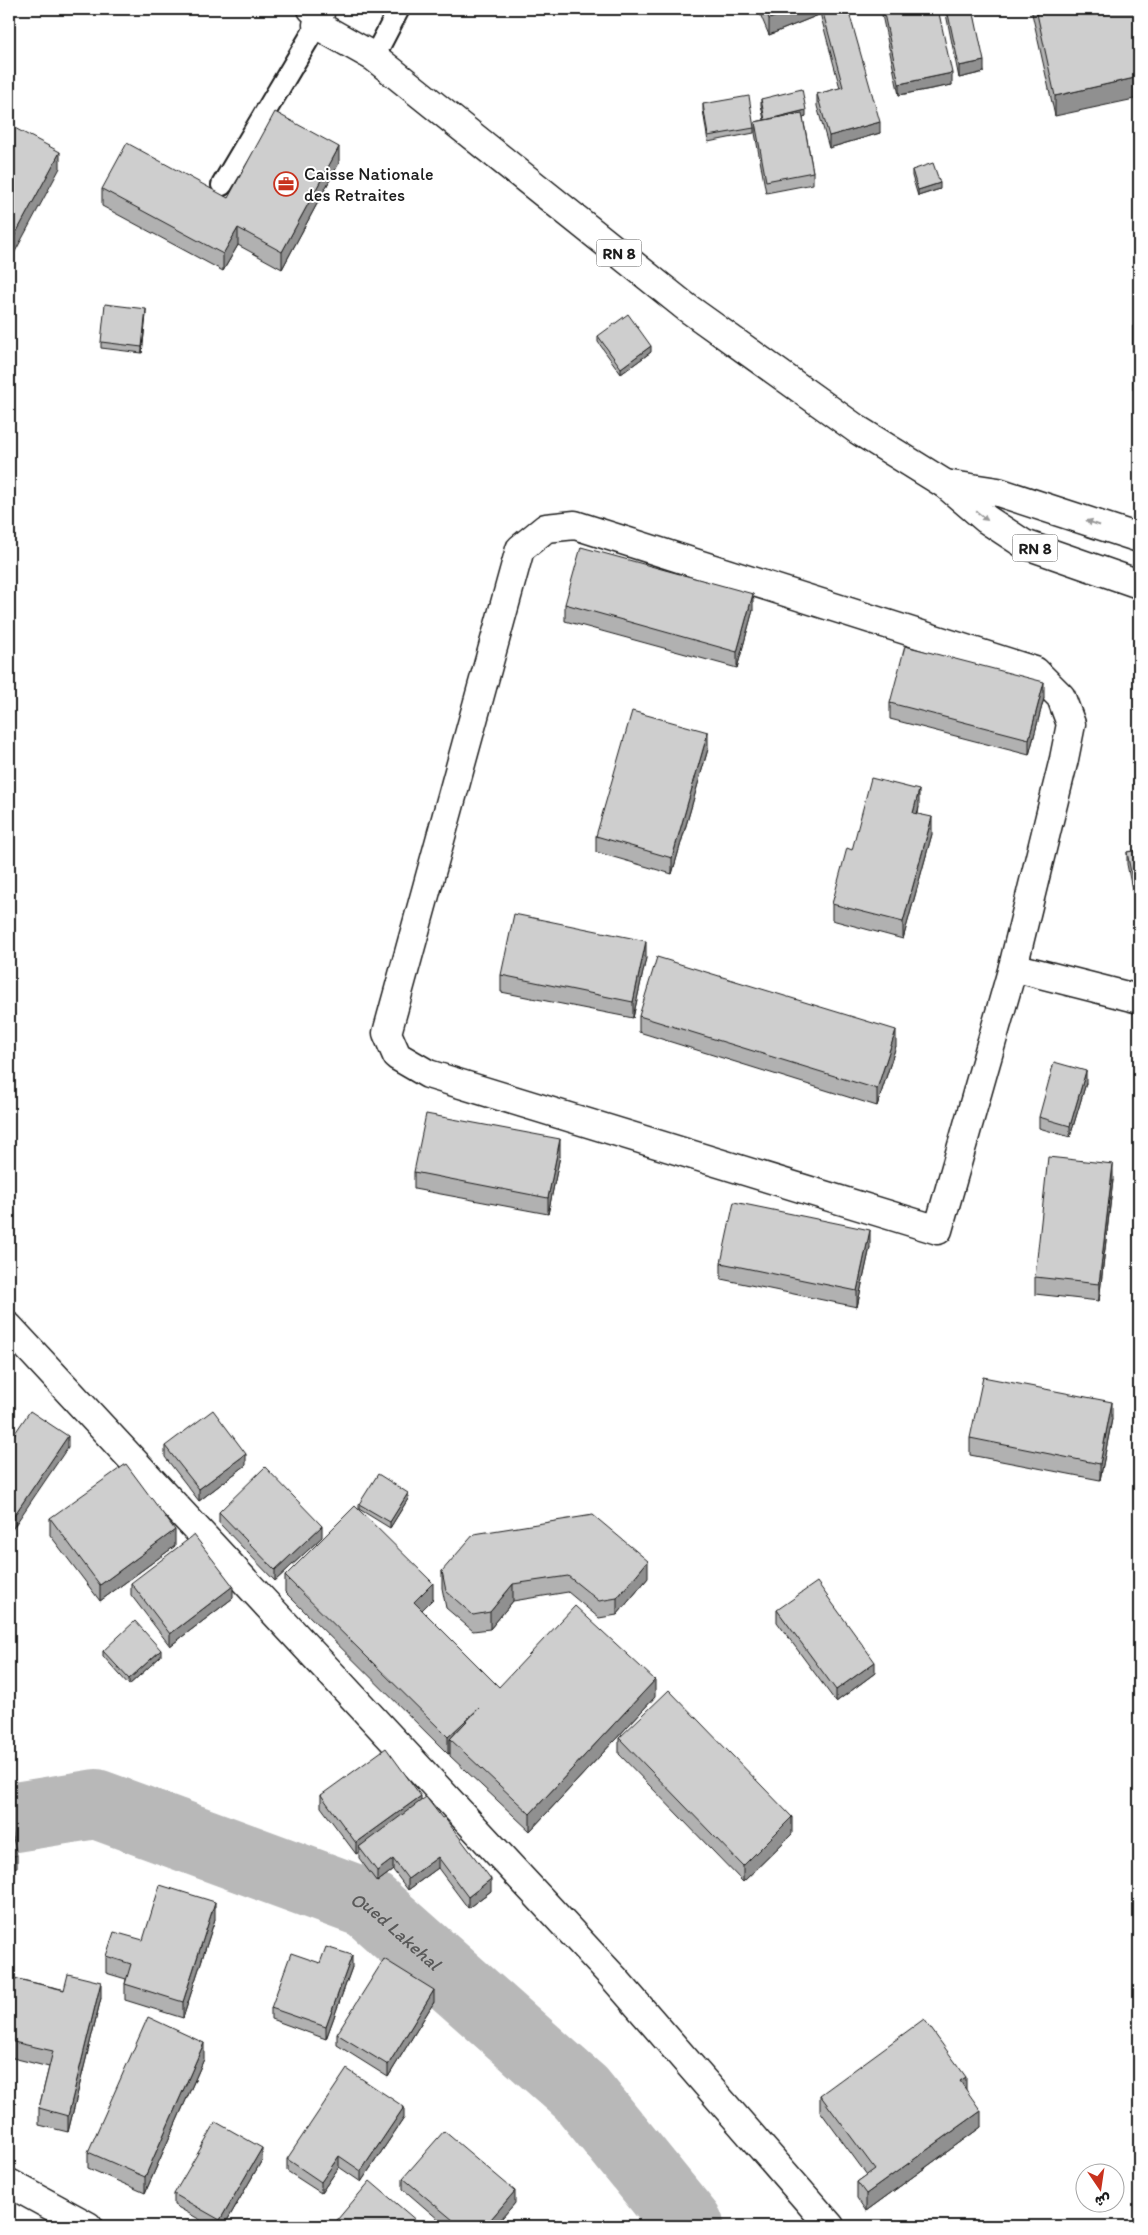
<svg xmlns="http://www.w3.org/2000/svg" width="1148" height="2235" viewBox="0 0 1148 2235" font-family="Itim,'Playpen Sans Arabic',sans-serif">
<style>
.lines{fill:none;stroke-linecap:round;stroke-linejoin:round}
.river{stroke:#b8b8b8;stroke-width:70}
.lane-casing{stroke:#1c1c1c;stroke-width:24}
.street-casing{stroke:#1c1c1c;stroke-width:31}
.highway-casing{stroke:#1c1c1c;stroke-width:31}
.lane{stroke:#fff;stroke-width:20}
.street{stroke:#fff;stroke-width:28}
.highway{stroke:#fff;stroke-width:28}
.wall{fill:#b1b1b1;stroke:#1c1c1c}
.shaded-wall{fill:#909090;stroke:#1c1c1c}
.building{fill:#cecece;stroke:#1c1c1c}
.oneway{fill:#999}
.labels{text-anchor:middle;stroke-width:4;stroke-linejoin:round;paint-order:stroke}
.shield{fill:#fff;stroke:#606060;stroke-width:1}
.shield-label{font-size:16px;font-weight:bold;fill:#1c1c1c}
.poi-label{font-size:18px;fill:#1c1c1c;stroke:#fff;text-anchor:start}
.water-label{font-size:19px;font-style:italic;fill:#5a5a5a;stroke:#fff}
</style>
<rect width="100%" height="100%" fill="#fff"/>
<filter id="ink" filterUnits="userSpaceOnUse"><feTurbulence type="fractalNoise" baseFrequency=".02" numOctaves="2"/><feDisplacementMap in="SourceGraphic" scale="10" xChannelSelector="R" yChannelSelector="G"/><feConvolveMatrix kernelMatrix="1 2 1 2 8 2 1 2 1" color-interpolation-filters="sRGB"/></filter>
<g filter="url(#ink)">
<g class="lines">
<path class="river" id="s1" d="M9,1818L96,1804L368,1904L581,2093L689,2226"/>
<g class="lane-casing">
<g id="lane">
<path d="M374,57L399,9"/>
<path d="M222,185L317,25"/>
</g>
</g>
<g class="street-casing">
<g id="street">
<path d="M575,525L1035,671L1061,697L1071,724L1064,759L1013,967L938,1230L428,1074L397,1056L387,1033L520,549L546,528Z"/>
<path d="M1013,967L1139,999"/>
<path d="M9,1327L614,1978L830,2226"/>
<path d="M9,2183L88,2226"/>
</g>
</g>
<g class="highway-casing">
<g id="highway">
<path d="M312,9L320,13L317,25L374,57L686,307L858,430L945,484L986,519L1024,544L1139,584"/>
<path d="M945,484L998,492L1139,538"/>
</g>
</g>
<use href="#lane" class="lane"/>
<use href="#street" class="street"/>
<use href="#highway" class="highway"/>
</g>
<g class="wall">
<path d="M758,9H848L880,133L829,148L817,106V94L840,88L821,17V14L769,35Z"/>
<path d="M882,9H938L952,85L899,95L882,15Z"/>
<path d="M945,9H973L984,72L959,78Z"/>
<path d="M1031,9H1139L1055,116Z"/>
<path d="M761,99L806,116L803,117L813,172V184L766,193L755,133V122L764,120L761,105Z"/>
<path d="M703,104L754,128V133L708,142L703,110Z"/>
<path d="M339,163L282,269L238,245L223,271L102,206V189L228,198Z"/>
<path d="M912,170L940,189L918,196L912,176Z"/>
<path d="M146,314L142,353L101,348V342Z"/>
<path d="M1139,325V389H1133V326Z"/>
<path d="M598,336L651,352L621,374L598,342Z"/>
<path d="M565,604L753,610L737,668L565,621Z"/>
<path d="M1044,698L1029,755L890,719V703Z"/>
<path d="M708,749L672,874L596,852V836Z"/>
<path d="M919,807L918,814L932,834L903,939L832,920V904L852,850Z"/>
<path d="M1139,850V904L1135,905L1127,864V852Z"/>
<path d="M646,958L633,1018L501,992V975Z"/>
<path d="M639,1016L896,1046L877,1106L639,1032Z"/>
<path d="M1086,1083L1070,1137L1039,1128V1117Z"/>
<path d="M560,1156L548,1214L414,1189V1172Z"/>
<path d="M1113,1180L1099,1301L1035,1294V1277Z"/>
<path d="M870,1247L857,1307L721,1279V1263Z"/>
<path d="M1112,1419L1100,1480L970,1455V1438Z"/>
<path d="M165,1446L246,1465L199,1501L165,1457Z"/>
<path d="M408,1499L390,1528L359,1509V1504Z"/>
<path d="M219,1512L322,1537L275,1581L219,1523Z"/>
<path d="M50,1518L175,1546L100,1601L50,1535Z"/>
<path d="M442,1571L648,1578L617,1615L599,1618L568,1592L513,1601L490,1629L473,1631L446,1608L442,1588Z"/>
<path d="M285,1576L433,1599L422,1610L499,1687L655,1697L530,1831L450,1756V1753L448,1754L285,1592Z"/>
<path d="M131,1583L233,1598L170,1646L131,1595Z"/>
<path d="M777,1610L875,1673L836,1702L777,1622Z"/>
<path d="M103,1651L161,1656L129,1685L103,1656Z"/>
<path d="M619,1738L792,1834L743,1882L619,1754Z"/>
<path d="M321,1795L421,1800L491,1891L468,1908L438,1868L408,1890L393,1870L377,1882L359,1858V1852L356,1854L321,1807Z"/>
<path d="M215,1919L183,2018L125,2000V1984L126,1979L106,1973V1956L143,1940Z"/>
<path d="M352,1967L326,2039L271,2019V2008Z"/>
<path d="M9,1977L101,1998L68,2132L39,2125V2108L49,2067L9,2057Z"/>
<path d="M434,2002L388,2077L337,2045V2034Z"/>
<path d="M204,2059L145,2193L88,2168V2152Z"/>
<path d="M966,2090L981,2127L866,2211L857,2198V2182L867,2175L820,2111V2095Z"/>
<path d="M404,2118L361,2182L339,2167L321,2193L287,2171V2159Z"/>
<path d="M262,2160L224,2226H211L174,2205V2194Z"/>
<path d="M403,2178L515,2203L495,2226H446L403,2189Z"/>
</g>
<g class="shaded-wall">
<path d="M794,9H821V14L769,35V19Z"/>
<path d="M984,61V72L959,78V66Z"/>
<path d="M952,73V85L899,95V84Z"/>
<path d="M1139,77V98L1055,116V96Z"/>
<path d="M806,110V116L765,126V120Z"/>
<path d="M880,122V133L829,148V136Z"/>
<path d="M339,147V163L282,269V252Z"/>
<path d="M60,152V168L9,263V246Z"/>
<path d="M940,183V189L918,196V190Z"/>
<path d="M238,228V245L223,271V254Z"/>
<path d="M146,309V314L142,353V347Z"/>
<path d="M651,346V352L621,374V368Z"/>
<path d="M753,594V610L737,668V652Z"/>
<path d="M1044,682V698L1029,755V739Z"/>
<path d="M708,732V749L672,874V858Z"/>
<path d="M919,790V807L913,829V813Z"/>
<path d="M932,817V834L903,939V922Z"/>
<path d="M646,941V958L633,1018V1002Z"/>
<path d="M896,1030V1046L877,1106V1089Z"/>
<path d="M1086,1071V1083L1070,1137V1126Z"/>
<path d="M560,1139V1156L548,1214V1198Z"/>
<path d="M1113,1164V1180L1099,1301V1284Z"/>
<path d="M870,1230V1247L857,1307V1291Z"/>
<path d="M1112,1402V1419L1100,1480V1464Z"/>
<path d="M68,1436V1447L9,1534V1523Z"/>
<path d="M246,1454V1465L199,1501V1489Z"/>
<path d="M408,1493V1499L390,1528V1522Z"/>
<path d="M322,1526V1537L275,1581V1570Z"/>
<path d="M175,1530V1546L100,1601V1585Z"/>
<path d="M648,1561V1578L617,1615V1598Z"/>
<path d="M433,1583V1599L414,1618V1602Z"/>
<path d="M513,1584V1601L490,1629V1612Z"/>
<path d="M233,1586V1598L170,1646V1634Z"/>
<path d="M161,1650V1656L129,1685V1679Z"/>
<path d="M875,1662V1673L836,1702V1690Z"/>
<path d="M655,1680V1697L530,1831V1814Z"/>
<path d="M479,1708L450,1739V1753L448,1754V1737Z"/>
<path d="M421,1796V1807L359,1847V1852L356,1854V1843Z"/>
<path d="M792,1817V1834L743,1882V1866Z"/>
<path d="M17,1855V1867L9,1869V1857Z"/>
<path d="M438,1857V1868L408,1890V1879Z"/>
<path d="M393,1859V1870L377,1882V1871Z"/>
<path d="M491,1879V1891L468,1908V1897Z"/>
<path d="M215,1902V1919L183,2018V2002Z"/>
<path d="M352,1955V1967L326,2039V2027Z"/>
<path d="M101,1982V1998L68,2132V2116Z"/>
<path d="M434,1990V2002L388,2077V2065Z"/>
<path d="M204,2043V2059L145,2193V2177Z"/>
<path d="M966,2077V2093L960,2081Z"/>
<path d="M404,2107V2118L361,2182V2171Z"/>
<path d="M981,2111V2127L866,2211V2194Z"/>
<path d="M262,2148V2160L224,2226H220V2220Z"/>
<path d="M339,2156V2167L321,2193V2182Z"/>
<path d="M515,2191V2203L495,2226H485Z"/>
</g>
<g class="building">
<path d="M765,9H794L769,19Z"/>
<path d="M822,9H848L880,122L829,136L817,94L843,87Z"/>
<path d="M883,9H938L952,73L899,84Z"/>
<path d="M947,9H973L984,61L959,66Z"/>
<path d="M1036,9H1139V77L1055,96Z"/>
<path d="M802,89L806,110L765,120L761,99Z"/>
<path d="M749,96L754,128L708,136L703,104Z"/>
<path d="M275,112L339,147L282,252L238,228L223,254L102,189L127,143L228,198Z"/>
<path d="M802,113L813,172L766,181L755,122Z"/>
<path d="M9,125L60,152L9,246Z"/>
<path d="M933,163L940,183L918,190L912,170Z"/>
<path d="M105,304L146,309L142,347L101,342Z"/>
<path d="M628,314L651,346L621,368L598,336Z"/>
<path d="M1139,325V377H1133V326Z"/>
<path d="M581,547L753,594L737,652L565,604Z"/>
<path d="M905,646L1044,682L1029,739L890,703Z"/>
<path d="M632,711L708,732L672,858L596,836Z"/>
<path d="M871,778L919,790L913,813L932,817L903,922L832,904L847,848L852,850Z"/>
<path d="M1139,850V892L1135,893L1127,852Z"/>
<path d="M514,914L646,941L633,1002L501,975Z"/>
<path d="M657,957L896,1030L877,1089L639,1016Z"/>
<path d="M1054,1062L1086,1071L1070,1126L1039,1117Z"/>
<path d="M426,1114L560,1139L548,1198L414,1172Z"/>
<path d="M1048,1157L1113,1164L1099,1284L1035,1277Z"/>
<path d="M734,1202L870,1230L857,1291L721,1263Z"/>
<path d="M983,1377L1112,1402L1100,1464L970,1438Z"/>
<path d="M213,1410L246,1454L199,1489L165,1446Z"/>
<path d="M30,1411L68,1436L9,1523V1442Z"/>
<path d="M126,1464L175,1530L100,1585L50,1518Z"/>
<path d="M265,1467L322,1526L275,1570L219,1512Z"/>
<path d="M378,1474L408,1493L390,1522L359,1504Z"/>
<path d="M355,1506L433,1583L414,1602L499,1687L575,1606L655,1680L530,1814L450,1739L479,1708L448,1737L285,1576Z"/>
<path d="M593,1515L648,1561L617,1598L599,1601L568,1576L513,1584L490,1612L473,1615L446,1591L442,1571L474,1534Z"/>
<path d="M194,1535L233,1586L170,1634L131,1583Z"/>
<path d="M817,1582L875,1662L836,1690L777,1610Z"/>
<path d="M135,1621L161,1650L129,1679L103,1651Z"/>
<path d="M669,1690L792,1817L743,1866L619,1738Z"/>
<path d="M386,1748L421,1796L356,1843L321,1795Z"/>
<path d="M426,1797L442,1818L444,1817L491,1879L468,1897L438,1857L408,1879L393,1859L377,1871L359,1847Z"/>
<path d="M9,1821L17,1855L9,1857Z"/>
<path d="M160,1885L215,1902L183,2002L125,1984L131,1964L106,1956L114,1932L143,1940Z"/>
<path d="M326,1947L352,1955L326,2027L271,2008L291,1953L320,1963Z"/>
<path d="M384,1959L434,1990L388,2065L337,2034Z"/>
<path d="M68,1974L101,1982L68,2116L39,2108L53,2051L9,2041V1977L64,1990Z"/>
<path d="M148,2017L204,2043L145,2177L88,2152Z"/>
<path d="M924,2019L966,2077L960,2081L981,2111L866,2194L857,2182L875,2169L820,2095Z"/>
<path d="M347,2069L404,2107L361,2171L339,2156L321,2182L287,2159Z"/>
<path d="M216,2122L262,2148L220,2220L174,2194Z"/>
<path d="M444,2131L515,2191L485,2226H460L403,2178Z"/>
<path d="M370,2181L418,2222L414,2226H332Z"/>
</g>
<defs><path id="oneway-solid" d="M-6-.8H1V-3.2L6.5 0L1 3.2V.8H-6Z" transform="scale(1.25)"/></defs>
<g class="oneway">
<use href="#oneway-solid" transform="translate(982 516) rotate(39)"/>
<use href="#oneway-solid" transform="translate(1093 523) rotate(-161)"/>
</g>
</g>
<defs>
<g id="office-ring" transform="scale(1.25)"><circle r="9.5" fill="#fff" stroke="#c8321e" stroke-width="1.5"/><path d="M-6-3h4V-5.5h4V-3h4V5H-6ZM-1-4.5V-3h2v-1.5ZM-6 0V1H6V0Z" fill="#c8321e"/></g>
</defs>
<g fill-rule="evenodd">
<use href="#office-ring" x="286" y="184"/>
</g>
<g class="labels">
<g class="shield">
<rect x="596.5" y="239.5" width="45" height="27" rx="4"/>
<rect x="1012.5" y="534.5" width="45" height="27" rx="4"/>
</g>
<g class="shield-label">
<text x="619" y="259">RN 8</text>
<text x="1035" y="554">RN 8</text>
</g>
<g class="poi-label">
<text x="304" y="180">Caisse Nationale<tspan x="304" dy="21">des Retraites</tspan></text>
</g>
<g class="water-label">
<text dy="7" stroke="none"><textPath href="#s1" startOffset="416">Oued Lakehal</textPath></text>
</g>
</g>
<rect width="1148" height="2235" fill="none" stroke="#fff" stroke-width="30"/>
<rect x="15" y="15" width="1118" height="2205" fill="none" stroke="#1c1c1c" stroke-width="2" filter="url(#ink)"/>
<g transform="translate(1100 2188) rotate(167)"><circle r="24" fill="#ffffff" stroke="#a4a4a4"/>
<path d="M0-4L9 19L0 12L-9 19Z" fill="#c8321e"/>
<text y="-8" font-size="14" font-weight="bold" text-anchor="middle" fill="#1c1c1c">ش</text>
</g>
</svg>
